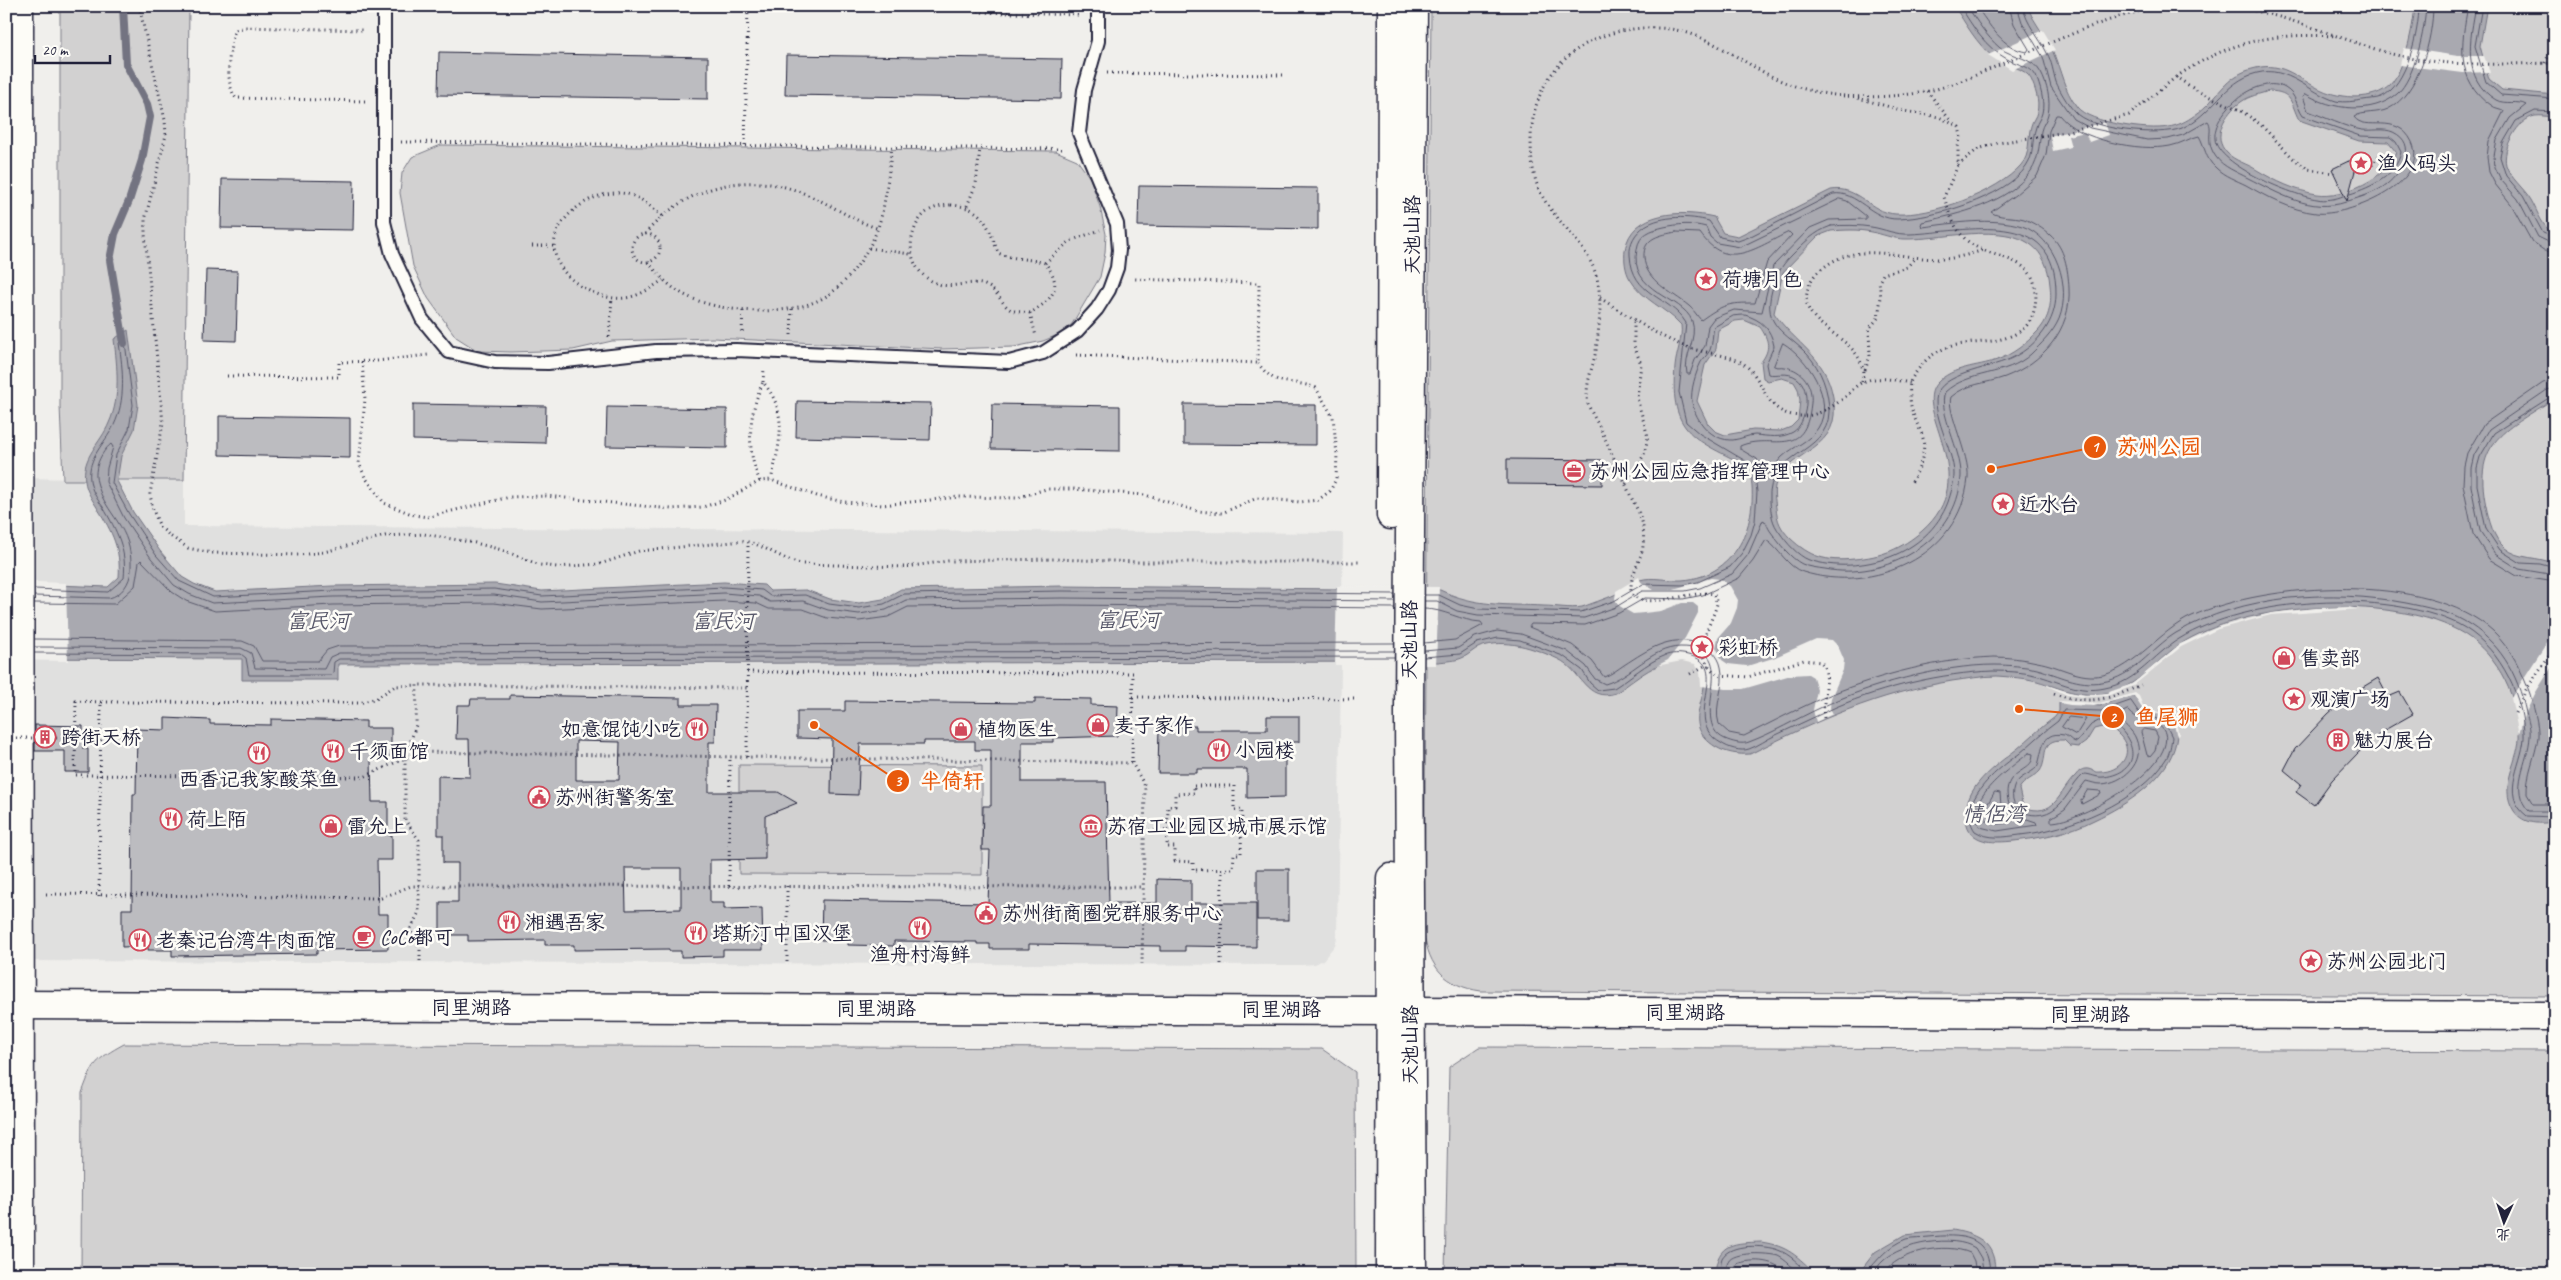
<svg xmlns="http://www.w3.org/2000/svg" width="2561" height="1280" viewBox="0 0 2561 1280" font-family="Caveat,'LXGW WenKai TC',sans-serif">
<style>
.built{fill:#e0e0df}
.green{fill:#d2d1d1;stroke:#7a7a86}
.water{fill:#a9a9b0;stroke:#737381;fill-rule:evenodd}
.pier{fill:#f0efec}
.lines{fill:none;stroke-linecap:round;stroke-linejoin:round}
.shore{stroke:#58586a;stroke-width:1}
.stream{stroke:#737381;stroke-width:8}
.building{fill:#bcbcc0;stroke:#22223b;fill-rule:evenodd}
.service-casing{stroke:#22223b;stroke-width:16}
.tertiary-casing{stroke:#22223b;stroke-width:31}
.secondary-casing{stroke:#22223b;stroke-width:31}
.path{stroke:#22223b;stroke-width:3;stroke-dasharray:1 4;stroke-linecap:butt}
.service{stroke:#fdfcf7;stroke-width:12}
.tertiary{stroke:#fdfcf7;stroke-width:28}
.secondary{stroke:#fdfcf7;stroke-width:28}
.path-bridge{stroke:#22223b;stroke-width:3;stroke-dasharray:1 4;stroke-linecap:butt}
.labels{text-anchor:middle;stroke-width:5;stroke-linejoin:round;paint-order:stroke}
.poi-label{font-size:20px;fill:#22223b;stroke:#fdfcf7;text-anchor:start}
.street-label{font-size:20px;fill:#22223b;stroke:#fdfcf7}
.water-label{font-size:21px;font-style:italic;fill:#58586a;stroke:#fdfcf7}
.leader{fill:none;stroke:#e8590c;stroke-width:2}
.callout-dot{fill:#e8590c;stroke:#fdfcf7;stroke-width:2}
.mark-label{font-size:15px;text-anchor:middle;font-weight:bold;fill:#fff}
.callout-label{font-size:21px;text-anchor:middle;font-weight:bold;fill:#e8590c;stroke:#fdfcf7;stroke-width:5;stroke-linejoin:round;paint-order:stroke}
</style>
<rect width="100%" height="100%" fill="#f0efec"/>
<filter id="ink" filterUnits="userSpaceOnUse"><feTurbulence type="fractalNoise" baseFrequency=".02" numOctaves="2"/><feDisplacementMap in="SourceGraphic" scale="10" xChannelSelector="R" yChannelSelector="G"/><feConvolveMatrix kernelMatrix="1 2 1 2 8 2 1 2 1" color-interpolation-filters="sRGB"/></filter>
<g filter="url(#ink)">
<path class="built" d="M6,478L184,480V526L1343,533L1337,938L1335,945L1323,960L1315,964L1302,965L6,961Z"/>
<g class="green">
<path d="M60,6H189L184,480H63L60,406Z"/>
<path d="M1431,6H2555V996L1481,991C1445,986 1429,967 1424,933Z"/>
<path d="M441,145L1056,151L1077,160L1090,178L1100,207L1106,234L1105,253L1100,277L1072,324L1060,334L1043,341L1014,347L942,349L713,338L612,341L573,350L511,352L478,351L456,337L428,298L413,266L400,193L402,173L412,157Z"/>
<path d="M739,765L982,766V875L739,874Z"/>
<path d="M124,1044L1322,1049L1355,1072L1356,1274H81L82,1093C93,1063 95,1060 124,1044Z"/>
<path d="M1479,1047L2555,1051V1274H1445L1449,1067Z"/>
</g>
<g class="water">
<path d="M1954,6H2027C2034,23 2046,36 2053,52C2062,73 2063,88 2077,107C2089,123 2149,131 2168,127C2177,126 2187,121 2195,115C2219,99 2223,75 2256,68C2284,61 2299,80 2322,90C2341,99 2374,101 2390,85C2405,69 2413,27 2415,6H2487L2480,46L2489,79L2502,90L2555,95V117C2549,117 2541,115 2535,116C2518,119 2502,148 2506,165C2510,178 2524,188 2531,200C2538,212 2542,228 2555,234V398C2507,430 2472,440 2486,506C2489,520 2493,538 2505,548C2520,560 2538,556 2555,564V822C2539,824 2524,825 2514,811C2497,785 2521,759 2519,733C2517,692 2494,649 2457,630C2389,594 2243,602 2179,645C2154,662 2138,688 2105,693C2080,698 2060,688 2037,681C2025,678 2010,677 1997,676C1982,676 1967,679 1952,681C1879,693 1815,721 1750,754C1739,755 1726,753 1716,747C1679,724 1711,698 1703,672C1702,669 1698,665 1696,662C1663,654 1642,675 1616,693C1585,703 1582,670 1558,659C1534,648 1506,638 1480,647C1474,649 1470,654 1464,657C1457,661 1446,661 1438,662L338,664V680H242V659L6,658V583L108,587L119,577C121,549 112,532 98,509C93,501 86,491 85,481C81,457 101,443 109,423C121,397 117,366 114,339L128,330L138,405L134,430L121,456L117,481L133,512L160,551L182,577L194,584L215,592L332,586L495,584L542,591L724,582L764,585L770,591L806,590L830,599L859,603L883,599L901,589L1062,586L1440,590C1476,607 1504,604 1544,606C1556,606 1570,609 1582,607C1585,606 1610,597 1614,595C1623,591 1630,583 1640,580C1652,576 1668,581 1682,580C1740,576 1761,517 1749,467C1695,439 1669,435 1675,367C1676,353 1683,339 1681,325C1666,308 1642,300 1630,279C1625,271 1624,259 1625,250C1631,210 1683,210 1714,217L1723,233L1738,236L1831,190C1858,185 1870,213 1896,214C1931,216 1997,193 2021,165C2031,154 2027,139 2031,126C2032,121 2036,117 2037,112C2040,102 2035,88 2031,79C2026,68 2004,65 1993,57C1976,43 1966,24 1954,6ZM2269,91C2293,92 2290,102 2299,120L2359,141L2388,142L2396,152C2388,178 2344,198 2317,194C2296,191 2275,181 2257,170C2248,164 2235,161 2227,153C2211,137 2225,113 2241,102C2249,96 2260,94 2269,91ZM1831,231C1844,230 1858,229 1871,232C1883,234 1893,239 1905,239C1956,240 2044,208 2050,285C2052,302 2050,318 2038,331C2026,344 2013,354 1997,360C1977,367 1953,366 1937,383C1911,411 1985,476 1922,531C1901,549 1881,557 1854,559C1826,562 1810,557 1790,538C1781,529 1777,521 1776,508C1775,500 1773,490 1776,483C1792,447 1843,452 1833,397C1826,356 1795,344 1774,313L1783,272L1818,236ZM1744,320L1760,327C1769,340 1771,349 1761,362L1763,378L1768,381L1782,378L1794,382L1798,389L1800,400L1798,420L1791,427L1781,431L1753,430L1725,435L1715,431L1708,424L1697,401L1705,365L1716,349L1718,330L1735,321Z"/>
<path d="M2128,696L2137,697L2143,710C2160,713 2181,719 2176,742C2168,779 2128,804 2094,820C2069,833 2041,838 2014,841C1994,843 1968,844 1966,819C1963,787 1995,766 2017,749C2030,738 2041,727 2055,717L2059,711V703L2100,706ZM2106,726C2113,728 2116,732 2121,737C2135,754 2120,772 2100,772C2094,773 2091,768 2085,769C2082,769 2078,772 2076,775C2058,792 2056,819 2023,807L2019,789C2024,780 2034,778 2040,771C2049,758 2038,739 2064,740L2070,746L2079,747L2086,742L2094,729Z"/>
<path d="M1953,1230C1979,1235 1996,1243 1995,1274H1858L1875,1252L1904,1235Z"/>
<path d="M1761,1242C1788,1246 1797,1256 1816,1274H1715C1717,1242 1735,1243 1761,1242Z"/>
</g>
<g class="pier">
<path d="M2043,30L2055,50L2012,70L1988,55Z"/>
<path d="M2404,48L2458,56H2484L2490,72L2463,73L2400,65Z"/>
<path d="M2105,122L2109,135L2089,142L2085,132L2068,136L2071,147L2053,151L2050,136Z"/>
<path d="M1639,577L1641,582L1654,590H1670L1711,578L1720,579L1730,586L1738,600L1737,608L1731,623L1718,638L1716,647L1722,660L1728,664L1747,666L1773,658L1816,639L1832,640L1838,646L1844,660L1843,670L1831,698L1830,708L1833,714L1816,722L1813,710L1817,690L1813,677L1808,674L1791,675L1743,689H1726L1701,686L1700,672L1695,664L1682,661L1656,666L1668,660L1685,638L1698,613V607L1693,603H1682L1661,611L1644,613L1633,614L1626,610L1618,605L1615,599L1616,591Z"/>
<path d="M6,581L66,583L68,661L6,660Z"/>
<path d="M1337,586L1439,587L1436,665H1335Z"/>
<path d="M2348,607L2360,609L2271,615L2218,629L2181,647L2133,686L2107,696L2085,697L2067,695L2041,683L2068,692L2085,695L2106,693L2132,684L2180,644L2218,627L2271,613L2316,608Z"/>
<path d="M2555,630V662L2536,692L2524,716L2519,735L2511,698Z"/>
<path d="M2135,693L2139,696L2144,708L2169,715L2176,724L2179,734L2177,737L2174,725L2167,717L2143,710L2134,696L2094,706L2070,705L2059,703V701L2100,703Z"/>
</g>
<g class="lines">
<g class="shore">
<path d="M1976,6C1989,24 2003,49 2027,52L2029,49L2014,24L2009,6"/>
<path d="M2017,6L2022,22L2043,57L2051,87L2073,119L2090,128L2147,140L2168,139L2183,135L2208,121C2214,130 2204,140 2216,157C2223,167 2237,172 2248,178C2278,193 2311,214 2346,202"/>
<path d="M2023,6C2025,23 2040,38 2047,53C2052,62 2053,72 2056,82C2060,91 2067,103 2074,111C2088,130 2161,137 2182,128C2212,115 2224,81 2257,73C2288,65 2309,93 2336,101C2344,103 2355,101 2363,100C2369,99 2376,99 2381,97C2407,86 2419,31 2419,6"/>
<path d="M2433,6C2433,38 2419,94 2388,109C2378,114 2362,111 2354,117C2365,133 2397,111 2412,142C2431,184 2347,217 2316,213C2290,210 2267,197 2246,185C2236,180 2224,176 2216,168C2205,159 2205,146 2199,136C2189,138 2181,144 2170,146C2140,152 2078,140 2059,115H2056L2049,131L2046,155L2037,176L2015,195L1991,212C1998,218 2014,216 2024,219C2032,222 2044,229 2050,235C2065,248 2068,269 2069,288C2072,330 2042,363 2005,377C1986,384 1967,383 1951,397C1946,411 1970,455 1968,478C1960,557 1873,594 1803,572C1787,567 1779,548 1766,540L1753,561L1739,578L1703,595L1683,599L1645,598L1619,613L1585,625L1531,624L1529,627L1572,645L1592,661L1604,677C1612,674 1618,669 1624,665C1649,649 1668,635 1698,643C1709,646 1719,656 1721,667C1726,687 1713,705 1719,724L1729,733L1744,736C1773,722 1802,706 1832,694C1882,674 1940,659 1994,657C2007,657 2024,659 2037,662C2061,666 2079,680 2103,675C2136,667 2159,631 2192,616C2268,582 2428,572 2493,631C2511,648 2522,671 2530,694C2533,706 2539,724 2538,737C2536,756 2526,774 2527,794L2533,804H2555"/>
<path d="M2468,6C2461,43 2455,80 2491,105C2495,109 2501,108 2504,111L2489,141L2487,157L2489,172L2495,184L2511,204L2532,242L2545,251L2555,252"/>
<path d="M2476,6C2470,38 2461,79 2496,100C2505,105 2518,100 2526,105L2510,118L2497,140L2494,156L2495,167L2501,180L2518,199L2538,237L2555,245"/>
<path d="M2482,6L2475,46L2486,82L2501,95L2555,99"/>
<path d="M2555,112L2535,111L2516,121L2503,143L2500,157L2506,176L2523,196L2543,233L2555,238"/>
<path d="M2343,196C2336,199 2325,201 2317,199C2294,196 2217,165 2215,139C2212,111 2260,73 2285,88C2297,95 2296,106 2303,116L2360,136L2390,137L2396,142L2401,152C2396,176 2372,187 2350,194"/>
<path d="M1840,199L1847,201L1866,216V219L1829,220L1810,228L1773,266L1762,312L1734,310L1714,318L1708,326L1705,346L1695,360L1690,374H1687C1683,357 1698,338 1692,321C1683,296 1628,293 1637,249C1639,234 1651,230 1664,227C1678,224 1692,223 1706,227L1710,237L1717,243L1740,247Z"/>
<path d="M2348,201C2361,197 2376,193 2387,184C2402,172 2419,144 2393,132C2384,128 2372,131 2362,130C2344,127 2325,117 2308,111L2303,96L2306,94C2332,110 2372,115 2397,94C2415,78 2425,29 2426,6"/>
<path d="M1831,226C1844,225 1858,225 1871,227C1885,229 1895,235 1910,234C1967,232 2057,205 2056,294C2056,322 2038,344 2014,357C1994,368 1947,372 1938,392C1929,410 1954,451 1954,474C1954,483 1951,493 1948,502C1928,555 1860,576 1809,560C1798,556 1786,542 1780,533C1772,523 1771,514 1770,501C1766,451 1828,456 1829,412C1829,391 1821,369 1807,354C1786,332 1762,327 1772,290C1777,275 1780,267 1791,256C1804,243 1814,232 1831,226Z"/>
<path d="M1676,232L1700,233C1727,272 1755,248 1789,232L1792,235L1767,262L1755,303C1729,303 1723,304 1701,320C1697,316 1694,310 1689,306C1672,292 1645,281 1644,257C1643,237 1661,235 1676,232Z"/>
<path d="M1745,315C1762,320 1771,329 1774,346L1766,364L1768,374C1777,376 1787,371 1797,378C1812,388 1807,424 1793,432C1781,439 1768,436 1755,435C1748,435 1741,439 1733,440C1712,441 1696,422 1692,402C1690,391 1696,372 1701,362C1704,358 1708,354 1710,350C1713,343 1712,335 1714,327L1733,316Z"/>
<path d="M1783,343C1807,357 1836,400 1818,428C1809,442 1794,446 1782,457C1776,463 1771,473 1765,477L1757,459L1740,449V446C1772,432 1805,462 1811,403C1813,385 1803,370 1785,367C1780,366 1778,368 1774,366Z"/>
<path d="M2555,380L2543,383L2484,424L2467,453L2464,466L2463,485L2473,534L2489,559L2517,576L2555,582"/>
<path d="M2555,388L2547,390L2489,430L2474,455L2471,468V486L2480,531L2495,554L2519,569L2555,575"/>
<path d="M2555,394L2494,433L2480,457L2477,468V485L2486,529L2500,550L2521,563L2540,564L2555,568"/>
<path d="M34,589L108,592L124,578C127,550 117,531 103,507C97,499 91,490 90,480C87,457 105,444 114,425C126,400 123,370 119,343L123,340L125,342L133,405L129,429L116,455L112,483L129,514L156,555L179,581L213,597L333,591L494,589L542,596L724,587L762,590L770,596L805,595L829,604L859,608L884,604L904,594L1062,591L1395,594"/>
<path d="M1425,595H1439L1460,605L1479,609L1581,612L1614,601L1643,584L1683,585L1698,582L1730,567L1742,553L1751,535L1755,521L1757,492L1754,466L1700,434L1686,422L1679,392L1686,323C1669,295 1632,297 1630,255C1629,243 1635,233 1645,226C1662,215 1690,216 1709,221L1720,237L1738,241L1749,237L1833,194C1857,190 1871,220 1898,219C1934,218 2004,198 2026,167C2035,154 2031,141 2036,127C2037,122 2041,118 2042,113C2045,102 2040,86 2036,76C2030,65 2017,65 2007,59C1985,47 1973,27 1960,6"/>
<path d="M34,596L109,598C122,595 130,583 131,570C133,525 105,516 97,482C93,469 101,452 111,444L113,447L107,468L106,482L124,518L151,558L174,585L189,594L212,603L333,597L494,595L542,602L724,593L759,596L770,602L803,601L828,610L859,614L886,610L906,600L1062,598L1395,601"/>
<path d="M1425,601H1437L1457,611L1478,615L1584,618L1616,607L1642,591H1685L1700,588L1732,574L1748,555L1763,520C1767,522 1767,527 1771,532C1779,543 1790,558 1802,564C1809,567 1818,568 1825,569C1884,581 1958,542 1961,476C1962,451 1937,411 1945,392C1969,370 2006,377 2031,354C2041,344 2053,333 2059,319C2072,287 2056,237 2022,226C1992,217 1954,223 1923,227L1921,225L1922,222C1959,214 2007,204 2031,171C2039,159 2039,145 2041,131C2042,125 2047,120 2048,114C2051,101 2047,84 2041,73C2033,57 2013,58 2000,48C1986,36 1977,21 1967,6"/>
<path d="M34,603L115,604L135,586L139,562L141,560L172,592L186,601L215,611L333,605L493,603L542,609L724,601L756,603L769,609H802L827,618L859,621L888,617L908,607L1062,605L1395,608"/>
<path d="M34,639L242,641L254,646L262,661H318L327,650L339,646L1394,643"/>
<path d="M1424,643L1455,640L1483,625L1481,622C1461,621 1444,609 1425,609"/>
<path d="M35,647L241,648L251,653L255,668L324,669L330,657L339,653L1394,651"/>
<path d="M1424,651L1458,648L1475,637L1497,631L1521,634L1567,651L1586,666L1595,679L1605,684C1632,676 1650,648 1680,647C1747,646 1685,721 1725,739C1732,742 1742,745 1749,742C1773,733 1796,719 1820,708C1867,685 1942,665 1995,665C2008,665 2025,666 2037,669C2060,675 2077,686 2102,682C2134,677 2150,649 2176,633C2243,594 2332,589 2406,603C2425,607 2447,611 2464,621C2499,641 2518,673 2526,713C2528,720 2531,729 2530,736C2529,762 2508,789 2529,811H2555"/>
<path d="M35,653L241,654L246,658L249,675H331L333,673L334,662L339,659L1394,657"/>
<path d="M1424,657L1460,654L1477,643L1498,638L1520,640L1563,656L1582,670L1590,683L1598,690L1614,688C1630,678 1646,663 1664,656C1671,653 1680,653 1688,655C1735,666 1679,720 1721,743C1728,748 1741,752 1749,749C1758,746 1767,739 1776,735C1796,726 1816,716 1836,707C1884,687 1941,673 1993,671C2006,671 2022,672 2035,675C2060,681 2078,694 2105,688C2137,682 2153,655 2179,639C2247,597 2385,589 2458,624C2497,644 2521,690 2524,732C2526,761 2497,793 2527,816L2555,817"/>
<path d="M2131,701L2140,714L2164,721L2172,737C2171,744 2170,753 2166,759C2140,802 2068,830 2020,835C2004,837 1989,840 1975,831C1955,802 1999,768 2019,754C2032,743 2044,731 2058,721L2064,710L2101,711Z"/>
<path d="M2128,710C2139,725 2160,719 2165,733C2175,769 2080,822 2051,822V818L2065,809L2086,781C2091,782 2095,784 2101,784C2123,783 2146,763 2136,739C2133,730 2122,723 2116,716Z"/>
<path d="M2069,717L2086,719L2076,735L2062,727Z"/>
<path d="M2099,721L2114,723C2138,743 2141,772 2104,777C2096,778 2091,774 2084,774C2071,785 2067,802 2051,811C2033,821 2006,811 2014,787C2017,777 2031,774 2037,767C2043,755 2039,730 2064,735C2069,736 2071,742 2077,742L2091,725Z"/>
<path d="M2144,729L2155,731L2158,737L2155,751L2150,757L2147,755L2141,732Z"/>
<path d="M2029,753L2033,754L2032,761C2028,768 2019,771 2013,777C2003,787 2007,804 2015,815L2036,822L2037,825L1997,831L1980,827C1962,799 2012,767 2029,753Z"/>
<path d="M2088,790L2100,791L2101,794L2082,804L2081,801Z"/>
<path d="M1995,792L2000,793L2001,806L2008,820L2007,823L1997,824L1985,820V809Z"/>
<path d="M1720,1274C1721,1269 1720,1263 1722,1258C1730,1243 1765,1245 1778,1250C1790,1254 1800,1265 1809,1274"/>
<path d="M1727,1274C1727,1270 1726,1265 1728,1262C1733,1251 1768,1253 1778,1256C1786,1260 1793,1268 1800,1274"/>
<path d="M1734,1274L1736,1264C1755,1258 1774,1260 1789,1274"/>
<path d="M1865,1274C1878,1260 1887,1246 1906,1239C1913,1237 1922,1238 1929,1237C1960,1234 1990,1234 1990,1274"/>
<path d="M1874,1274C1876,1270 1879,1264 1883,1261C1901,1243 1954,1234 1975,1248L1981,1258L1984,1274"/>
<path d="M1883,1274C1898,1251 1945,1242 1970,1253L1974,1261L1976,1274"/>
</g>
<path class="stream" d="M123,6L126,64L147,104L150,117L142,160L129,201L115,234L110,260L124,343"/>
</g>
<g class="building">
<path d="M439,52L708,57V99L438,95Z"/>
<path d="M786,55L1062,59L1061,99L785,95Z"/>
<path d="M2359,156L2347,201L2332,169Z"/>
<path d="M222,179L354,181L353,230L221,228Z"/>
<path d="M1139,186L1318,188V229L1138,226Z"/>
<path d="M206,270L238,271L236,341L204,340Z"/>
<path d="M797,401L931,403L930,440L796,437Z"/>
<path d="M413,404L546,406L545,443L413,440Z"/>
<path d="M992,404L1120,406V451L991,449Z"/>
<path d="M1184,404L1316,405V445L1184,444Z"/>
<path d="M607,407L727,409V448L606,446Z"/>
<path d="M219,416L350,418V458L219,455Z"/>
<path d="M1507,459L1602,460V485L1507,484Z"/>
<path d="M2378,678L2388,697L2400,692L2413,714L2383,731L2358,753L2332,780L2314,805L2296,792L2301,784L2284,770L2295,749L2328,714L2348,696Z"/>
<path d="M510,695L681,698V705H716L715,742H709V792H778L797,803L765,816V859L710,860V903H724V909L762,908L763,950H723V956L681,957V951H669V949L574,950V945H545V940L468,941V935H440V902H458V863H443V835H438V776L470,777L469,739H456L457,705H470L471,699H510ZM576,741L620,742L619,780H576ZM625,868H681V909L626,910Z"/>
<path d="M1035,698L1091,699V705L1118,706L1117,736L1053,738V742H1022V782H1106L1109,903H1157V879L1191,880V903H1256V947L1185,946V951H1160V946L1029,944V949H990V944H977V942L894,941V946L848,945V940H821L822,900L988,903L990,850H982L983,806H991V750H975V741H924V744H860L858,795L831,794L832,739L797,738V711H845V701L1035,703Z"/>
<path d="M1267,716H1299V742H1285V797L1247,798V769H1197V773H1158L1159,726H1196V730H1267Z"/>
<path d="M165,718L210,720V724L271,725V719L366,721V728H391V756H382L381,760H371L372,802H388V835H392V860H377L378,914H388V949L317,950V954L172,956V950H148V946L122,947V909H132L133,794H136L137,729L165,730Z"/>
<path d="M35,725L83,726V749H88V772H65V751H35Z"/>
<rect x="1257" y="869" width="32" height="51"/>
</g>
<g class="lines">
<g class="service-casing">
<path id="service" d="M384,6V222L392,254L422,319L449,352L495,362L548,363L656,351L736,350L1009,362L1043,353L1077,331L1097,309L1109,290L1117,268L1119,250L1117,224L1079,133L1084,90L1098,41V6"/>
</g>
<g class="tertiary-casing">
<g id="tertiary">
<path d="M1391,515L1392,6"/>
<path d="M6,1005L2555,1016"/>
<path d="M1390,1274L1391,878"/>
<path d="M1412,1274L1409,712L1413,6"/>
</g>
</g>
<g class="secondary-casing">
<path id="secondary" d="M19,6L20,1274"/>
</g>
<g class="path">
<path d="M139,6L165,120L166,135L145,220V234L163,423L150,494L153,510L160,527L170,536L188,548L212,553L300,555L324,552L385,536L424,534L475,543L502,550L540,565L557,567L600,564L639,551L743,541C764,544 781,560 802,564L905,567L948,561L1055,559L1138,562H1360"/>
<path d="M979,6L978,12L1080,15"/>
<path d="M2225,6C2281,12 2331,36 2385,52C2439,68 2499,64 2555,63"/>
<path d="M2545,63L2555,40"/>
<path d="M1107,73L1286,75"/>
<path d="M2176,77C2231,40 2271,33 2336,36"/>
<path d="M1927,91L1951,121"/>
<path d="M1858,98L1904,111L1939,117L1959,127L1961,136L1958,147V165L1944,197C1949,213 1955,232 1970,243C1996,262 2043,254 2035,306C2033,318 2028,327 2017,333C1984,351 1948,332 1920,367C1917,371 1911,378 1910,383C1909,387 1910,394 1910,398C1911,411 1915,419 1920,430C1929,447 1920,468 1911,483"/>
<path d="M365,101L236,98C224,83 229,48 235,30L245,27L365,30"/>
<path d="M401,142L1065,149"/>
<path d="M745,145L748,6"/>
<path d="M1958,165L1978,149L1998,143L2066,132L2129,115L2176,77L2199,92L2240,110L2260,124L2293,158L2308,169L2333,173"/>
<path d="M2372,165L2381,154"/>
<path d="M951,205C984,207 988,225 998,253C1014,260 1029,258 1045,263C1064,286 1053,300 1030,313C1025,312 1016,312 1011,310C1001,304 998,291 987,286C973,279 956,288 942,285C915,278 905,252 915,228C922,211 934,206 951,205Z"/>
<path d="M967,206L976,184L980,148"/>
<path d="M662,216C652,208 643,199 631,195C603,186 565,208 556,235C544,272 595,302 625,298C640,296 651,288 663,280"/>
<circle cx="646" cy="248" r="14"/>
<path d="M645,234C687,185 749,169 808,195C832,205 852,220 877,228"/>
<path d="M532,246H556"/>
<path d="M869,248L910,254"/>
<path d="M648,262C658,274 667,285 681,293C717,314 792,319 828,295C845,284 859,265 869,247C886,219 887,179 892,147"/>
<path d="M1045,263L1070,241L1100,230"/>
<path d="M1600,298C1627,315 1655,335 1686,347C1699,352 1730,355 1741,362C1768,379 1761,416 1803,416C1817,416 1833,407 1844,398C1850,393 1854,387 1861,383C1875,375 1895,380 1910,383"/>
<path d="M1030,313L1036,336"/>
<path d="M742,332L743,310"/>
<path d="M791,335L792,309"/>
<path d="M609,337L612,298"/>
<path d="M1076,355L1258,363L1259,283L1133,279"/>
<path d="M362,362L365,399L359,463L365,477L384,503L414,515L427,517L510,497L546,496L671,509L703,507L725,500L760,481L771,480L817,496L844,502L882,505L959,497L1017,498L1046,489H1073L1145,495L1197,511L1222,513L1257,498L1300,502L1318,500L1330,491L1336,479L1337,454L1333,417L1316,388C1290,378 1276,389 1258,363"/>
<path d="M1865,370L1870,356L1869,329L1878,318L1881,297L1879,282L1883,274L1907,267L1915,258"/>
<path d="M227,376L339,377V362L377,361L428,355"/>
<path d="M763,382L764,369"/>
<path d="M1862,382C1872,337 1799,331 1807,293C1809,282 1814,274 1823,268C1857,240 1900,259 1940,259C1955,259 1970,254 1984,250"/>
<path d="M760,481C745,449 749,413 763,382C789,413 780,443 771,480"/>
<path d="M1626,484L1644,455L1648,437L1637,398L1641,364L1634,346V319"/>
<path d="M747,672L1133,673L1132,763L1145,786L1142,964"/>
<path d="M1690,674L1708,664"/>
<path d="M2054,694C2089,705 2109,700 2141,685"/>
<path d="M1133,697L1358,699"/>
<path d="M101,702L76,701L75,775L364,777L418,752L1132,763"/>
<path d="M2515,713L2526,690L2555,647"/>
<path d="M1824,718C1821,701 1833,676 1821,662L1804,660L1748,677L1718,675C1689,653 1710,629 1717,604L1714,594C1693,589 1642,613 1631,592C1630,578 1636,570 1640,557C1644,549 1644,536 1643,527C1642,517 1636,507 1632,499C1622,476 1612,454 1602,432C1598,423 1591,413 1588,404C1584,386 1593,368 1596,350C1599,328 1602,305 1598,283C1592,247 1556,224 1540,192C1532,175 1531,155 1531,138C1533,67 1589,25 1658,28C1701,29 1732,56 1769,75C1813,98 1862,100 1911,94C1944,90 1974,76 2004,63C2057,40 2108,16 2165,6"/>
<path d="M747,757L748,542"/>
<path d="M1194,786H1234V810L1242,809L1241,854H1234L1233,869L1193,870V862L1175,861V847H1167L1168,806H1175V794L1194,793Z"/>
<path d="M1144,830L1168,831"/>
<path d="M1242,832L1307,833"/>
<path d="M729,886L730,757"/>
<path d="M46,894L381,898L411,886L1143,887"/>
<path d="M99,896L101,702L359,703L377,698L395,686L417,685"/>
<path d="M420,961V949L412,937L411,928L419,912V840L405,820V758L416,725L417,685L747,688"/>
<path d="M787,962V886"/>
<path d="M1221,964L1222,869"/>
</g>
<use href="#service" class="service"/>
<use href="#tertiary" class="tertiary"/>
<use href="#secondary" class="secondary"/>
<path class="path-bridge" d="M6,738H75"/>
</g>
</g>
<defs>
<g id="sight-ring" transform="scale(1.125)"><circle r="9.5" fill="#fdfcf7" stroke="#d1495b" stroke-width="1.5"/><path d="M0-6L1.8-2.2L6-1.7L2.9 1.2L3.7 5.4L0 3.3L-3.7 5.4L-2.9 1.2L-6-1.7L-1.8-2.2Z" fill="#d1495b"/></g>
<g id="office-ring" transform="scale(1.125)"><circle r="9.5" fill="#fdfcf7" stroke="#d1495b" stroke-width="1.5"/><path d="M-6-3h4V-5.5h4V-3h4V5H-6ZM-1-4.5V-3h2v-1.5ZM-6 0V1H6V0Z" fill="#d1495b"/></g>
<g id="shop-ring" transform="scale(1.125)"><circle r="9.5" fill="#fdfcf7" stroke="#d1495b" stroke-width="1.5"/><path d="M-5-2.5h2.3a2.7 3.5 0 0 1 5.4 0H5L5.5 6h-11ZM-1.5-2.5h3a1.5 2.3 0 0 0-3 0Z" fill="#d1495b"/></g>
<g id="restaurant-ring" transform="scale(1.125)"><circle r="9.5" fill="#fdfcf7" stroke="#d1495b" stroke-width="1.5"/><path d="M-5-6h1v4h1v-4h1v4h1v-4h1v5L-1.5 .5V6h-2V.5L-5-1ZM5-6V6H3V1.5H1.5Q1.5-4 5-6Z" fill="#d1495b"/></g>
<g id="building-ring" transform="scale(1.125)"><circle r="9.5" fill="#fdfcf7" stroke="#d1495b" stroke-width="1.5"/><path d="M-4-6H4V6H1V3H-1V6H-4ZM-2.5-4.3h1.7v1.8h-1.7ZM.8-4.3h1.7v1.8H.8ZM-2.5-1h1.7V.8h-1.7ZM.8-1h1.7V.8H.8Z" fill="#d1495b"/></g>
<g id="civic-ring" transform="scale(1.125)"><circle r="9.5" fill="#fdfcf7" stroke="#d1495b" stroke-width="1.5"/><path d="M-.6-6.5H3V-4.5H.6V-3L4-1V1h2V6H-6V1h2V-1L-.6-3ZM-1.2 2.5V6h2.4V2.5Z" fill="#d1495b"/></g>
<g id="museum-ring" transform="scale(1.125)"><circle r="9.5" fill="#fdfcf7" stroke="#d1495b" stroke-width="1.5"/><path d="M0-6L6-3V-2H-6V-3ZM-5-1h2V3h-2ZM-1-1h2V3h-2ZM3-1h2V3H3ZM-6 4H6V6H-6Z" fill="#d1495b"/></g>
<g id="cafe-ring" transform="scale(1.125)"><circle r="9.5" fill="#fdfcf7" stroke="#d1495b" stroke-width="1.5"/><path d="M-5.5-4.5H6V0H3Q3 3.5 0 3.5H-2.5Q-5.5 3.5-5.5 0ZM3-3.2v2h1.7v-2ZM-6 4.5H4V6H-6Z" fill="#d1495b"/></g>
</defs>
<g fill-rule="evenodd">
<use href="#sight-ring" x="2361" y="163"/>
<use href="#sight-ring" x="1706" y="279"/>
<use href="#office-ring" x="1574" y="471"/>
<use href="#sight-ring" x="2003" y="504"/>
<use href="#sight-ring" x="1702" y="647"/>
<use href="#shop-ring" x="2284" y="658"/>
<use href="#sight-ring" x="2294" y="699"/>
<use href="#shop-ring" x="1098" y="725"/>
<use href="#restaurant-ring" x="697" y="729"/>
<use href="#shop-ring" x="961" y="729"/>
<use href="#building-ring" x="45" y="737"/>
<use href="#building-ring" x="2338" y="740"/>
<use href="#restaurant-ring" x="1219" y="750"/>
<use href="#restaurant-ring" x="333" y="751"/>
<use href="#restaurant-ring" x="259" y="753"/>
<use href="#civic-ring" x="539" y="797"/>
<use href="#restaurant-ring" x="171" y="819"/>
<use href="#shop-ring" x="331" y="826"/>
<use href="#museum-ring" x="1091" y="826"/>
<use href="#civic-ring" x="986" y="913"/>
<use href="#restaurant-ring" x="509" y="922"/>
<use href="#restaurant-ring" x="920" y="928"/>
<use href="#restaurant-ring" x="696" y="933"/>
<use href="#cafe-ring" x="364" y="937"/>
<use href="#restaurant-ring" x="140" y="940"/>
<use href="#sight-ring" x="2311" y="961"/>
</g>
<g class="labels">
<g class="poi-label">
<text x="2377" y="170">渔人码头</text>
<text x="1722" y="286">荷塘月色</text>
<text x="1590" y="478">苏州公园应急指挥管理中心</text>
<text x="2019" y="511">近水台</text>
<text x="1718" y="654">彩虹桥</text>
<text x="2300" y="665">售卖部</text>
<text x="2310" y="706">观演广场</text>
<text x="1114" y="732">麦子家作</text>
<text x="681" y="736" text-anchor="end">如意馄饨小吃</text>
<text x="977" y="736">植物医生</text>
<text x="61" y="744">跨街天桥</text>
<text x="2354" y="747">魅力展台</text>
<text x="1235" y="757">小园楼</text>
<text x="349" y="758">千须面馆</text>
<text x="259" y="786" text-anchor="middle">西香记我家酸菜鱼</text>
<text x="555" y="804">苏州街警务室</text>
<text x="187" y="826">荷上陌</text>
<text x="347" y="833">雷允上</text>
<text x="1107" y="833">苏宿工业园区城市展示馆</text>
<text x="1002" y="920">苏州街商圈党群服务中心</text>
<text x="525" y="929">湘遇吾家</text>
<text x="712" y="940">塔斯汀中国汉堡</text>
<text x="380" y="944">CoCo都可</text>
<text x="156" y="947">老秦记台湾牛肉面馆</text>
<text x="920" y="961" text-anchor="middle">渔舟村海鲜</text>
<text x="2327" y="968">苏州公园北门</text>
</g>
<g class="street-label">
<text transform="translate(1412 235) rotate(-90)" y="7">天池山路</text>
<text transform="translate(1409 640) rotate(-90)" y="7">天池山路</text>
<text x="471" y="1014">同里湖路</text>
<text x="876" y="1015">同里湖路</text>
<text x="1281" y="1016">同里湖路</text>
<text x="1685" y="1019">同里湖路</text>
<text x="2090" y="1021">同里湖路</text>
<text transform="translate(1410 1045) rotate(-90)" y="7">天池山路</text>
</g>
<g class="water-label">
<text x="1128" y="627">富民河</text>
<text x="318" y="628">富民河</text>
<text x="723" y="628">富民河</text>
<text x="1994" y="821">情侣湾</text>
</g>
</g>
<path class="leader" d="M1991 469L2095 447M2019 709L2113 717M814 725L898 781"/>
<g class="callout-dot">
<circle cx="1991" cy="469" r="5"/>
<circle cx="2019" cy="709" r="5"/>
<circle cx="814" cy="725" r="5"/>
<circle cx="2095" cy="447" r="12"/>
<circle cx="2113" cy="717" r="12"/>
<circle cx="898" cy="781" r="12"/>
</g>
<g class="mark-label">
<text x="2095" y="452">1</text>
<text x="2113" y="722">2</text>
<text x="898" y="786">3</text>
</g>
<g class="callout-label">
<text x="2159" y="454">苏州公园</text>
<text x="2167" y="724">鱼尾狮</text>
<text x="952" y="788">半倚轩</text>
</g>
<rect width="2561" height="1280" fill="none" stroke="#fdfcf7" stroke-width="25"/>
<rect x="12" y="12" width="2536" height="1255" fill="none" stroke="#22223b" stroke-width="2" filter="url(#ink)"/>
<g transform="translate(2504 1222) rotate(183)" stroke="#fdfcf7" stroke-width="4" paint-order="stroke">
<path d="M0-4L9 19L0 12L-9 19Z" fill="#22223b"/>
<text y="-8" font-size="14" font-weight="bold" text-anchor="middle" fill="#22223b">北</text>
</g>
<path d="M35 55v8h75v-8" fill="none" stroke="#22223b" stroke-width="2.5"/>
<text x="42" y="55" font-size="15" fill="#22223b" stroke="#fdfcf7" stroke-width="4" paint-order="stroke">20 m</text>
</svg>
